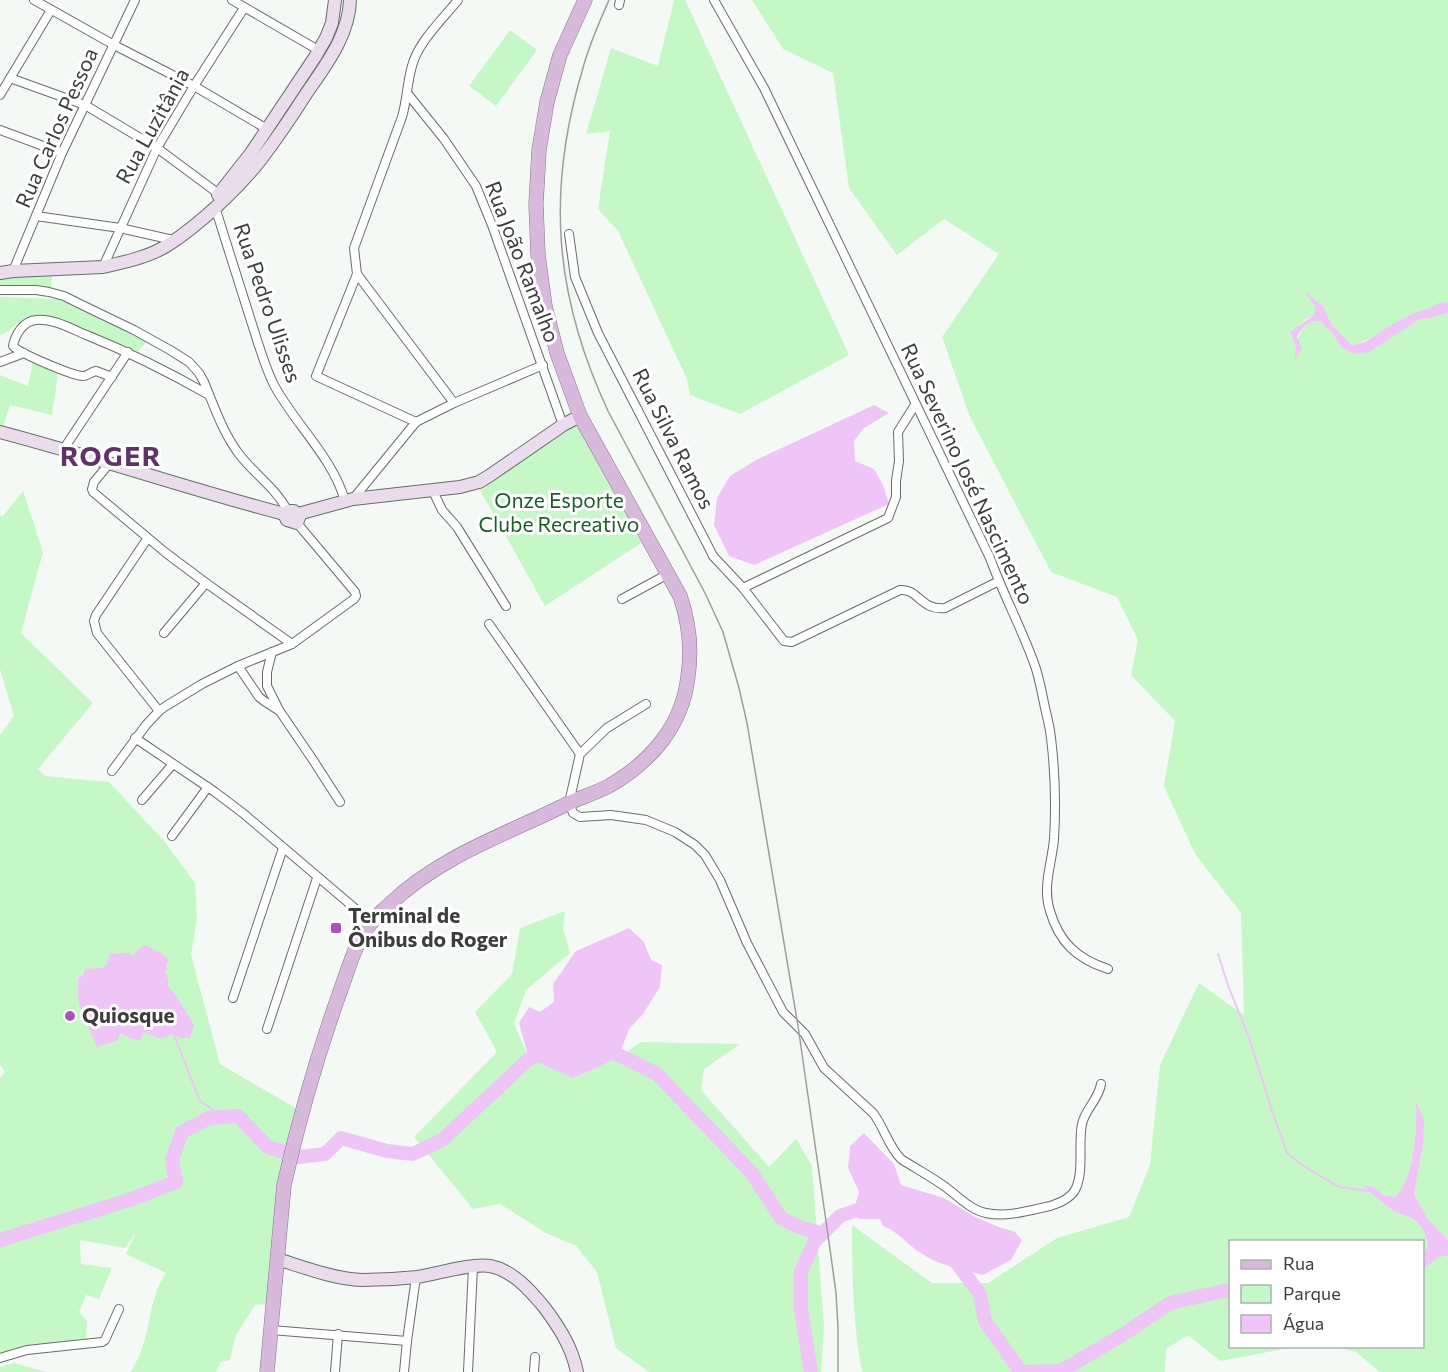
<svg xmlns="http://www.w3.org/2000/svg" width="1448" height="1372" viewBox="0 0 1448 1372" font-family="Commissioner,sans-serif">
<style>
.green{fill:#c5f7c7}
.water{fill:#efc4f7}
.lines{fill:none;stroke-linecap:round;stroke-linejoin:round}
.stream{stroke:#efc4f7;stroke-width:2}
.river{stroke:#efc4f7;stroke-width:14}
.street-casing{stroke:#696d6a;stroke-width:10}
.secondary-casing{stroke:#696d6a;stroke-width:14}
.primary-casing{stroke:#8e6f94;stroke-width:15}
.street{stroke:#fff;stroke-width:8}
.secondary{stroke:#eadced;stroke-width:12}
.primary{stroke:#d6b9db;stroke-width:14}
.tram{stroke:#9c9f9c;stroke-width:1.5}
.poi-dot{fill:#ac52bd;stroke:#fff;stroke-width:2}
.labels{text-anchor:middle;stroke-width:6;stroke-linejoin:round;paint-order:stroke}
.street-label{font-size:21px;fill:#3c3d3c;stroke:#fff}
.park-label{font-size:21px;fill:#1d5d27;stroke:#fff}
.poi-label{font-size:21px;font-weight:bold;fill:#3c3d3c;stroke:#fff;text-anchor:start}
.district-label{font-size:27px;font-weight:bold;letter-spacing:1.5px;fill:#5f3367;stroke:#fff}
</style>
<rect width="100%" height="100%" fill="#f5f9f5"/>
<g class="green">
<path d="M674,0H685L849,355L740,414L690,395L687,379L618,231L598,209L610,131L586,134L611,48L658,66Z"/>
<path d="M752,0H1448V302C1440,303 1437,305 1430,308C1418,313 1406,318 1395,324C1380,332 1369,341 1352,345L1332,325L1323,306L1306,294L1315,307V314L1306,319L1290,333L1296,348V358C1297,341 1297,321 1320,321L1332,333L1342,348L1355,354L1369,351L1420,319L1431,318L1448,313V1240L1429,1220L1414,1195L1423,1144L1416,1103C1417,1128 1414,1179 1396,1197L1383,1195L1373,1187L1362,1186C1374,1195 1384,1204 1396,1212C1403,1216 1413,1218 1418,1223C1426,1230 1428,1243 1429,1253L1448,1255V1372H1380L1356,1352L1336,1347L1422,1346V1242H1230V1346L1294,1347L1220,1361L1188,1335L1166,1349L1165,1372H862C853,1324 852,1274 852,1225L932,1283H988L1057,1238L1129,1217L1150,1165L1160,1065L1199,983L1244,1015L1241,913L1195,854L1164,786L1175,721L1131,675L1138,640L1117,597L1051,572L970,417L942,337L999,254L944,219L897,255L849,188L833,73L783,49Z"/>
<path d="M510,30L537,50L496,106L469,86Z"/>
<path d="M12,276H52L51,287L0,286V278Z"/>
<path d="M0,297L59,299L147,342L137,352L28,316L5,333L0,335Z"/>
<path d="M33,361L58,374L52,415L10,405L3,428H0V375L28,386Z"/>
<path d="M576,423L641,543L545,606L480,490Z"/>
<path d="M23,491L43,552L21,633L93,703L38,769L45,776L109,782L165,842L195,883L197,918L191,955L220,1064L304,1113L284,1175L271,1304L255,1305L236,1335L230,1360L221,1362L216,1372H130C148,1348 147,1318 157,1290C159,1284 163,1279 166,1273L126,1254L136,1232L125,1248L80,1240L81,1264L112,1268L99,1299L86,1295L79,1312L87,1321L86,1339L26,1347L0,1354V1078L5,1072L0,1065V735L14,716L0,669V515L2,517Z"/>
<path d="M565,911L563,929L570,953L526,990L514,1023L529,1059L573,1078L618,1058L641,1042L740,1044L704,1069L701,1090L769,1167L796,1139L812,1166L824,1327L821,1372H649L616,1348L597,1272L576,1246L546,1233L500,1204L473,1209L414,1137L497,1052L475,1012L512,974L520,928Z"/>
<path d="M14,1363L46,1372H0V1367Z"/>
</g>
<g class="water">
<path d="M1305,292L1323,306L1332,325L1352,345L1365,342L1393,324L1417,312L1430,308L1439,303L1448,302V313L1431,318L1420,319L1369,352L1355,354L1342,348L1332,333L1320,321C1309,321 1301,327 1297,337L1302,348L1295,360L1296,348L1290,332L1315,314V307Z"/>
<path d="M874,405L889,413L864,428L854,441L855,461L874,469L883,485L889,504L754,565L729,556L714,525L717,498L730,476L758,459Z"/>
<path d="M629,928L644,942L651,960L662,965L660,987L643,1014L629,1029L618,1058L573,1078L529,1059L519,1023L529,1007L540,1012L554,1002L553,984L576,951Z"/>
<path d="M145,945L163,954L169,960L166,964L167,969L164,972L168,979V986L177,997L194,1025L190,1038H181L172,1034C159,1042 156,1037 144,1032L140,1040C132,1040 127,1036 120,1033L118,1040L97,1047L80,1007L78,996V978L83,976L85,969L102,968L107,965L110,954L129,953L134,957L137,950Z"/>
<path d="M1416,1101L1424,1121L1423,1144L1414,1195L1429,1220L1448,1240V1255L1429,1253C1428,1243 1426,1230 1417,1222C1413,1218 1402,1215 1396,1212C1383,1204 1373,1194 1361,1185L1373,1187L1383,1195L1395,1197C1415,1179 1417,1126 1416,1101Z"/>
<path d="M864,1133L894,1164L901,1185L944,1198L975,1217L999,1227L1015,1232L1022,1240L1011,1260L983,1275C962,1269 939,1266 921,1253C907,1245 898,1231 883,1226L880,1219H858L849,1208L855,1206L859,1192L848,1168L850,1146Z"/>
</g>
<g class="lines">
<g class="stream">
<path d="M1218,954L1229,988L1249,1038L1273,1114L1287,1153L1302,1165L1339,1187L1369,1191"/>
<path d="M174,1035L200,1101L223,1117"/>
</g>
<g class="river">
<path d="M603,1047L657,1074L751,1172L781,1218L799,1227L823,1234"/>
<path d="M0,1240L129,1200L176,1182L172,1160L182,1132L209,1118L238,1116L268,1147L299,1157L325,1154L341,1138L387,1151L413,1154L442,1140L529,1059L545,1052"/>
<path d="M950,1258L956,1262L980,1294L985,1321L1021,1372L1061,1371L1124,1334L1170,1303L1224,1291H1230"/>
<path d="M1422,1261L1435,1251L1448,1248"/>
<path d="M811,1372L801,1309V1272L814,1242L840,1216L866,1207L868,1208"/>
</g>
<g class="street-casing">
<g id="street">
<path d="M34,0L114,45L194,86L267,129"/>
<path d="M232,0L313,47"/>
<path d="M714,0L764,88L990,558C1003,594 1021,627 1034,663C1040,679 1042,695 1046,712C1048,720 1050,729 1051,738C1055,771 1056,806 1054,839C1052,863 1042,887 1050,911C1059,942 1077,959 1108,969"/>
<path d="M619,5L620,0"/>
<path d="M10,78L85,105L157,148L219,194"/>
<path d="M407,93L444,139L476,186L492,225L563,425"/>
<path d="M0,95L51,10"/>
<path d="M0,130L62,153"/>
<path d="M215,207C227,245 239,283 251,321C258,342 264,365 274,385C295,424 333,458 345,501"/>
<path d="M36,216L120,228L173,240"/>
<path d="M569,234L575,277L598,333L708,546L713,556L743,588L784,641L792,642L900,590C918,588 921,611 945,608L999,581"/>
<path d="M103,267L157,148L194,86L244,8"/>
<path d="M13,271L62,153L135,0"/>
<path d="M357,274L454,403"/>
<path d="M0,290H36L49,292L64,296L78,303L134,330L170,350L189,362L199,373L204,382C214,406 223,433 239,454C255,475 274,486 288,511"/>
<path d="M0,362L24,353"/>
<path d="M112,377L96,371C91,372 87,376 83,376C73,376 19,353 13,346C15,335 23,321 36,320C52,318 70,328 84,334C129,352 167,371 209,395"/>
<path d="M416,422L316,376L357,274L354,248L402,117C407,100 407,83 412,66C418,42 443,19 458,0"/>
<path d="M63,450L128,352"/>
<path d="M109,464L94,482L92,489L93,492L166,553L206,583L292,644"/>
<path d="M433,491L442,510L457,527L506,606"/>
<path d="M353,499L416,422L454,403L543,365"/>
<path d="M147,539L96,615L94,621L97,633L159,711"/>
<path d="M743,588L888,518L896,497V481L899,461L898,432L915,405"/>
<path d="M622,599L668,574"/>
<path d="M489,624L580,754"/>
<path d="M164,633L206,583"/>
<path d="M272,652L267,672V686L279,710L313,760L340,802"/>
<path d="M238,666L259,697L264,701L278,710"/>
<path d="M646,704L607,728L580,754L569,803L573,813L580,817L611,815L646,820L675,832L695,845L705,855L720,880L747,943L783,1012L805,1034L824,1068L873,1113C884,1127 888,1146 901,1159C915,1168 930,1176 944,1186C957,1195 970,1210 986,1213C1004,1217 1024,1212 1041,1208C1053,1206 1071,1200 1076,1188C1084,1170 1078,1144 1082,1124C1085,1109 1099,1099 1101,1084"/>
<path d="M135,738L215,792L244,814L371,922"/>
<path d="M112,771L146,725L159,711L166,706L202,684L238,666L292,644L354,599L356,596L355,592L297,523"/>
<path d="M142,800L173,764"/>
<path d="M172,836L208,787"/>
<path d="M233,998L283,848"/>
<path d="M267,1029L317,878"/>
<path d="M271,1330L407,1341"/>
<path d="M0,1358L27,1350L102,1342L105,1340L119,1309"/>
<path d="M335,1372L338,1334"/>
<path d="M404,1372L407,1341L416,1277"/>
<path d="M468,1372L473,1267"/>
<path d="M534,1372L535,1357"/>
</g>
</g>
<g class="secondary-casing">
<g id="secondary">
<path d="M218,195L251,153L315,57L326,38L332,23L335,0"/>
<path d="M0,273L13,271L103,267C125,262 149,257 168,245C200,224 238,189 262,158C277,138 292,116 306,94C325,66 349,36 350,0"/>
<path d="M0,432C95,457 189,489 284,514"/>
<path d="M288,511H294L299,518L297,523L287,520L284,514Z"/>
<path d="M298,514L353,499L460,487L479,482L489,476L563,425L580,416"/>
<path d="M277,1259C303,1267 334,1279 362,1280C380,1280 399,1279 417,1277C437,1274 471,1263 490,1266C512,1270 530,1290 544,1307C559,1327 572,1347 577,1372"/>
</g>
</g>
<g class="primary-casing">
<path id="primary" d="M267,1372L284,1185C299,1119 318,1053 341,989C349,967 356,941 371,923C376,916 384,910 390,904C440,856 507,834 567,804C581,797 596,793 609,786C651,762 683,725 688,676C692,649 689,622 680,596L580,416L557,353L545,306L538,255L536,204L539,150L547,102L560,55L585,0"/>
</g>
<use href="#street" class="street"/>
<use href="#secondary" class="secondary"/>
<use href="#primary" class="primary"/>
<path class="tram" d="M609,0C599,23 589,45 583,68C546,191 554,295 608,411L705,593L723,632L739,688L747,723L798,1026L830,1249L836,1293L838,1328V1372"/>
</g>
<g class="poi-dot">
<rect x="330" y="922" width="12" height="12" rx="3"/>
<circle cx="70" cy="1016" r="6"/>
</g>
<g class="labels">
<g class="street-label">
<text transform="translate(153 126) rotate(-61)" y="7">Rua Luzitânia</text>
<text transform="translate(57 128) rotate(-66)" y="7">Rua Carlos Pessoa</text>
<text transform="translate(522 262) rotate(69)" y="7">Rua João Ramalho</text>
<text transform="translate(267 303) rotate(71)" y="7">Rua Pedro Ulisses</text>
<text transform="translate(673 439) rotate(63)" y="7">Rua Silva Ramos</text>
<text transform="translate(967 474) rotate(65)" y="7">Rua Severino José Nascimento</text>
</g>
<g class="park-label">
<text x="559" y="508">Onze Esporte<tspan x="559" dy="24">Clube Recreativo</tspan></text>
</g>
<g class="poi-label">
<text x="348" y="923">Terminal de<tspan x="348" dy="24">Ônibus do Roger</tspan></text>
<text x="82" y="1023">Quiosque</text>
</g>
<g class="district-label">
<text x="111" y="466">ROGER</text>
</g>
</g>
<rect x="1229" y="1240" width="195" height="108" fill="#ffffff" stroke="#b1b1b1" stroke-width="1.5"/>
<rect x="1241" y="1260" width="30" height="9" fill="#d6b9db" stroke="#b1b1b1" stroke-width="1.5"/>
<text x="1283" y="1270" font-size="18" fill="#3c3d3c">Rua</text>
<rect x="1241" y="1285" width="30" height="18" fill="#c5f7c7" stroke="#b1b1b1" stroke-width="1.5"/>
<text x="1283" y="1300" font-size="18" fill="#3c3d3c">Parque</text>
<rect x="1241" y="1315" width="30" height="18" fill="#efc4f7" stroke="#b1b1b1" stroke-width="1.5"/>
<text x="1283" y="1330" font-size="18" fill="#3c3d3c">Água</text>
</svg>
